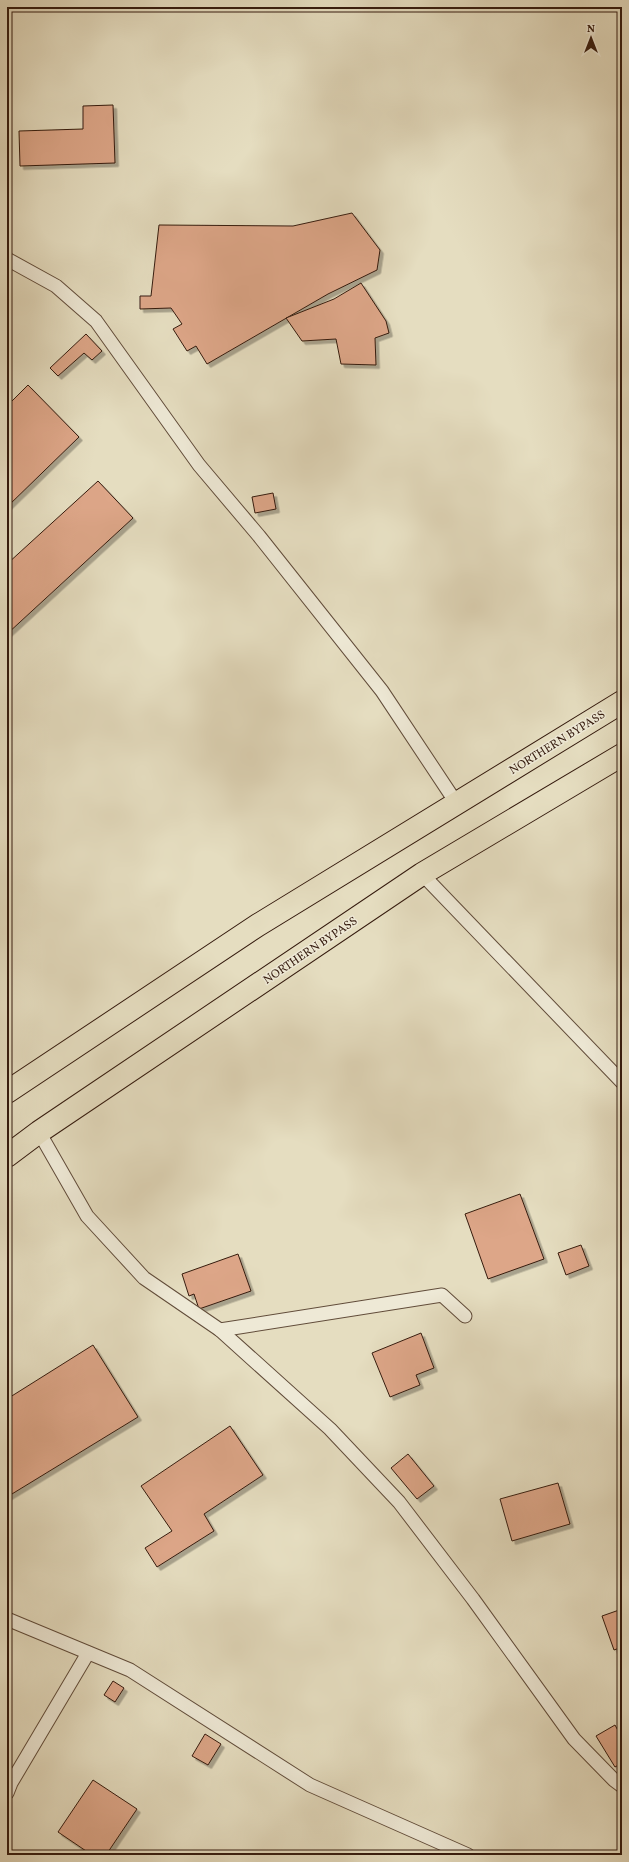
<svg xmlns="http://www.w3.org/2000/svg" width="629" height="1862" viewBox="0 0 629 1862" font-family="Vollkorn,serif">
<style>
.building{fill:#dda688;stroke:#351b0e;filter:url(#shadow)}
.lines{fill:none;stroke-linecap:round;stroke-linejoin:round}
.lane-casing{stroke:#614c3a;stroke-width:15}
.highway-casing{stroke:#351b0e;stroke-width:24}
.lane{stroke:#eee9d6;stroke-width:13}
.highway{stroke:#e5ddc0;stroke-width:22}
.labels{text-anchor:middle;stroke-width:3;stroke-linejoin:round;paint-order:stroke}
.street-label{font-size:12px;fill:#351b0e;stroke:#eee9d6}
</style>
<defs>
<filter id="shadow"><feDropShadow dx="3.5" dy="3.5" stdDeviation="0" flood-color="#0004"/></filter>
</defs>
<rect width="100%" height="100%" fill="#e5ddc0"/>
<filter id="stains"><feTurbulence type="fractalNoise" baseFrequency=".005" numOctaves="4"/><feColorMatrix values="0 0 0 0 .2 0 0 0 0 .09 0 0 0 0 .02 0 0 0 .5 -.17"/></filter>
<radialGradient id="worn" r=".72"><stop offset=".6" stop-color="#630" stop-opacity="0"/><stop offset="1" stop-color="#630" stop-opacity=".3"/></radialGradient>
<g class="building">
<path d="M113,105L115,163L20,166L19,131L83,129V106Z"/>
<path d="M352,213L380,250L377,270L328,294L207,364L196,346L187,351L173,329L182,324L171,308L140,309V296H151L159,225L293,226Z"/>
<path d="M361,283L386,321L389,333L375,338L376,365L341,364L336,339L302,341L286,318L334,299Z"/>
<path d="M86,334L102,351L92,360L84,353L58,376L50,368Z"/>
<path d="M28,385L79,437L7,507V406Z"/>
<path d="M98,481L133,518L7,634V564Z"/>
<path d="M273,493L276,509L255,513L252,497Z"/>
<path d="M520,1194L544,1259L488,1279L465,1214Z"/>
<path d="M581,1245L589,1266L566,1275L558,1253Z"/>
<path d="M238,1254L251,1291L199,1309L194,1294L189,1296L182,1274Z"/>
<path d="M421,1333L434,1368L416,1375L420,1385L390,1397L372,1353Z"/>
<path d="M93,1345L138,1417L7,1497V1399Z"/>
<path d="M230,1426L263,1475L204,1514L214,1531L157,1567L145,1548L172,1531L141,1486Z"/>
<path d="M408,1454L434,1486L417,1499L391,1468Z"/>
<path d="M558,1483L570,1524L512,1541L500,1499Z"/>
<path d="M622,1609V1647L614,1650L602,1616Z"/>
<path d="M113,1681L124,1688L115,1702L104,1695Z"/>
<path d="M615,1725L622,1738V1763L615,1767L596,1736Z"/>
<path d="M205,1734L221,1744L208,1765L192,1756Z"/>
<path d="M93,1780L137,1809L106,1855H92L58,1832Z"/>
</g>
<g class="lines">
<g class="lane-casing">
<g id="lane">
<path d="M7,259L56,286L96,321L199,465L259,536L382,691L457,804"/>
<path d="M422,874L622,1082"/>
<path d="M39,1132L87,1216L144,1278L220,1330L330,1429L399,1502L473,1599L574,1739L614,1780L622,1786"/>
<path d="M220,1330L442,1295L465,1316"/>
<path d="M7,1619L130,1670L310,1785L468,1855"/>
<path d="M7,1793L11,1783L88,1653"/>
</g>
</g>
<g class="highway-casing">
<g id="highway">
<path d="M7,1092L258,925L622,702"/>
<path d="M7,1156L39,1132L422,874L622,755"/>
</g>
</g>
<use href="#lane" class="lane"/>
<use href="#highway" class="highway"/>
</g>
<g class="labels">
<g class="street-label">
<text transform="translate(557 742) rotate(-32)" y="4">NORTHERN BYPASS</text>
<text transform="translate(310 950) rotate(-34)" y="4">NORTHERN BYPASS</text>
</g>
</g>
<rect width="629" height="1862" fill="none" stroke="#e5ddc0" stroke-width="24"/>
<rect x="8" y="8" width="613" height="1846" fill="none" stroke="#351b0e" stroke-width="2"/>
<rect x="12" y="12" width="605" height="1838" fill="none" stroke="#351b0e"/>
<g transform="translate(591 38)" stroke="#eee9d6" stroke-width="3" paint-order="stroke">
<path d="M0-3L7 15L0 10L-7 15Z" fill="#351b0e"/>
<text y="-6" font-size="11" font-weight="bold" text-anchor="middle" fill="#351b0e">N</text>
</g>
<rect width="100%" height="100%" filter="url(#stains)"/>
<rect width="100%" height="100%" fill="url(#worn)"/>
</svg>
